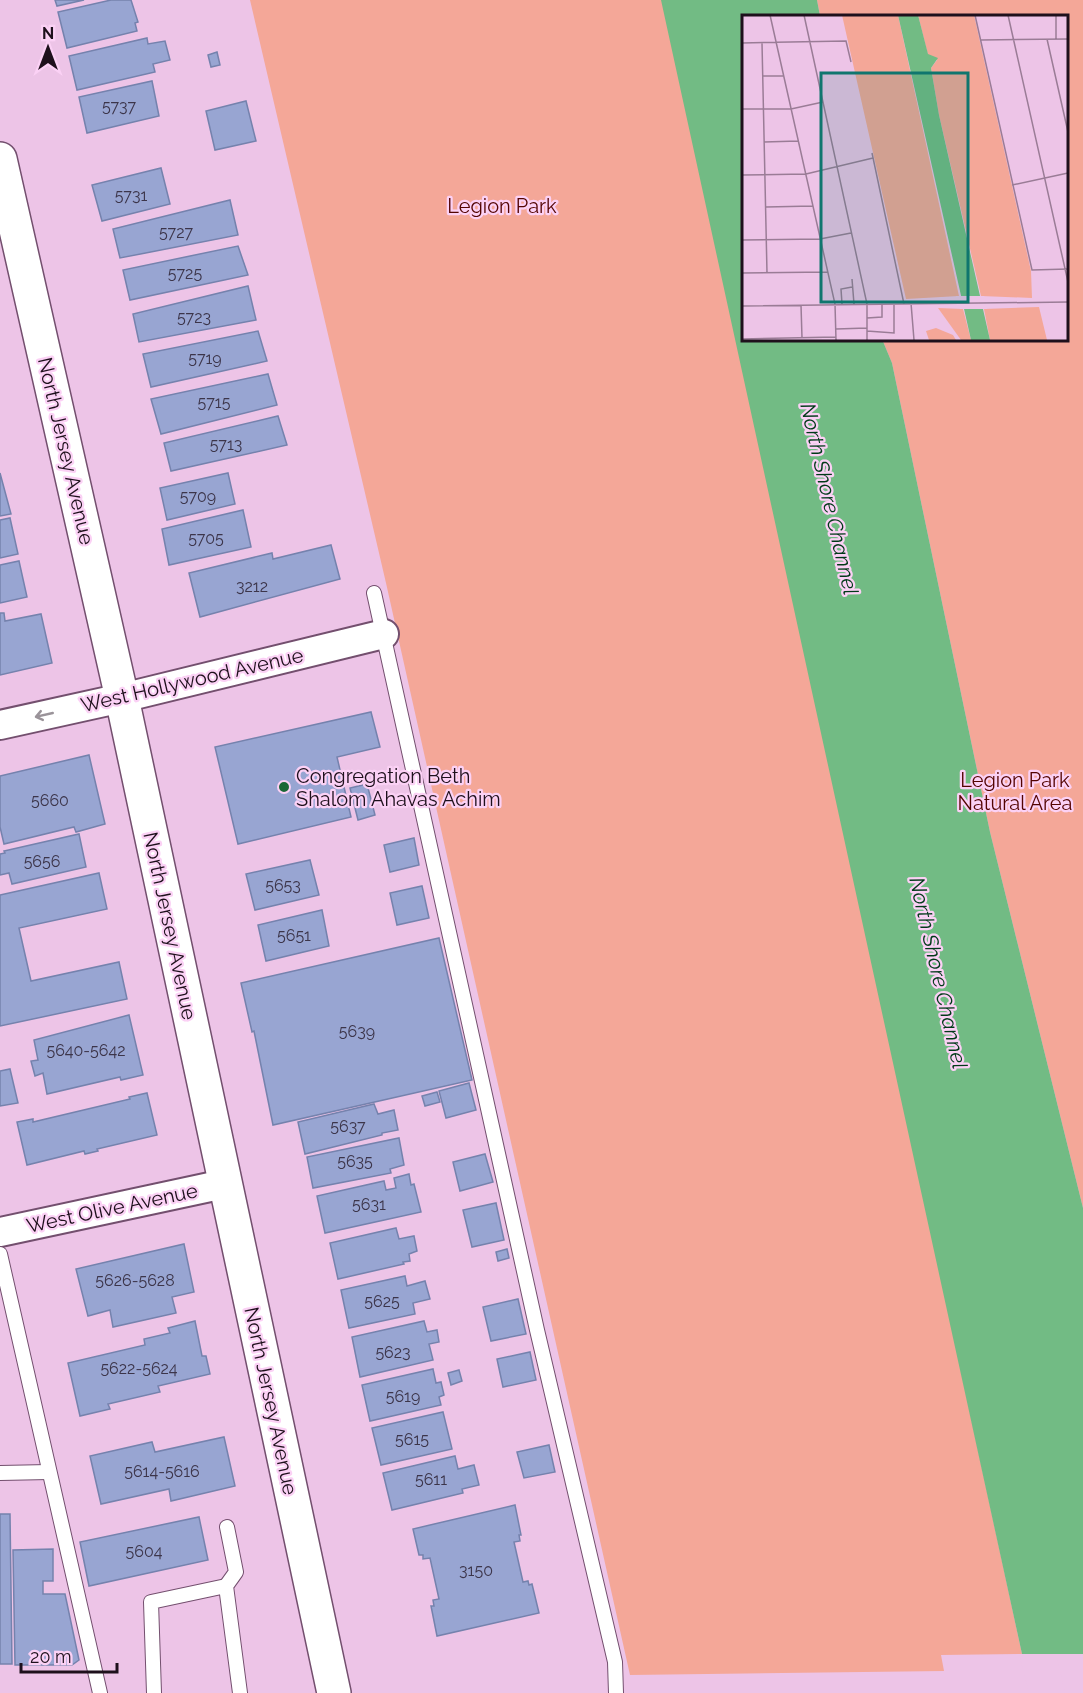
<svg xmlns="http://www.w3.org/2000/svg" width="1083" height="1693" viewBox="0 0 1083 1693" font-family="Raleway,sans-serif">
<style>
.green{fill:#f4a798}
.water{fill:#72bb84}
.pier{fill:#edc4e7}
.building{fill:#98a5d2;stroke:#7582ad;stroke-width:1.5}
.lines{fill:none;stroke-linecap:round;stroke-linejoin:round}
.service-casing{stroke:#734f6e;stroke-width:16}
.minor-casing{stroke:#734f6e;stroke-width:32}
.secondary-casing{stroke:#734f6e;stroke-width:36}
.service{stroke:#fff;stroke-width:14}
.minor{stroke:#fff;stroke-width:28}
.secondary{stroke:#fff;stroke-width:33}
.oneway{stroke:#9a9399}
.poi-dot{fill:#1a6736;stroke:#fbd1f5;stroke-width:2}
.labels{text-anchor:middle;stroke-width:4.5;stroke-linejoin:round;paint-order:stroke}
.number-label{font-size:16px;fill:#3c354a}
.park-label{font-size:20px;fill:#530400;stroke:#fbd1f5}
.street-label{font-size:20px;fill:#1e101c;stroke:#fbd1f5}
.poi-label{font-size:20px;fill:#1e101c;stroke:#fbd1f5;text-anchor:start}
.water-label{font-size:21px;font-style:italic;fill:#003a18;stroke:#fbd1f5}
.inset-road{fill:none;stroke:#9a7c96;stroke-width:1.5}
.view{fill:#0f766e;fill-opacity:0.15;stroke:#0f766e;stroke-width:3}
.inset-edge{fill:none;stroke:#1e101c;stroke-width:3}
</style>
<rect width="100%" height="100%" fill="#edc4e7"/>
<g class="green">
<path d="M250,0H665L1022,1654L941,1655L944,1671L630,1675L386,583Z"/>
<path d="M817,0H1083V1208L990,832L892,363L882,339H1066V16H820Z"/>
</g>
<path class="water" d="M661,0H817L820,16H744V339H882L892,363L990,832L1083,1208V1693L1060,1654H1022Z"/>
<path class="pier" d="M1019,1654H1083V1693H1066L1057,1657L1065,1693H1029Z"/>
<g class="building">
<path d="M55,0H84L57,6Z"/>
<path d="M111,0H131L138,22L135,23L137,31L67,48L58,12Z"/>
<path d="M147,38L148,44L165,41L170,60L153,64L155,72L77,90L69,56Z"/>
<path d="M217,52L220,65L211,67L208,55Z"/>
<path d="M152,81L159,116L87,133L79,97Z"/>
<path d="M246,101L256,141L215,150L206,111Z"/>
<path d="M161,168L170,204L102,221L92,185Z"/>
<path d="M230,200L238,235L120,258L113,229Z"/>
<path d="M238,246L248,275L130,300L123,270Z"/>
<path d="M248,286L256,320L139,342L133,314Z"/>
<path d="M258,331L267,361L151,387L143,354Z"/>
<path d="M268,374L277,405L161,434L151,399Z"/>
<path d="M278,416L287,445L171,471L164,443Z"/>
<path d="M0,473L11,514L0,516Z"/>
<path d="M228,473L235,504L167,520L160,488Z"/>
<path d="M243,510L251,547L169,565L162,529Z"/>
<path d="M10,518L18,554L0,558V520Z"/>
<path d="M331,545L340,579L200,617L189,573L272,553L273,559Z"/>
<path d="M19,561L27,597L0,603V565Z"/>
<path d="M0,613H4L5,621L41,614L52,663L0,675Z"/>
<path d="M371,712L380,747L337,757L351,817L238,844L215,747Z"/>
<path d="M89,755L105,824L76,832L74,827L4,844L0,827V776Z"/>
<path d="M367,784L375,815L358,820L350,788Z"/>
<path d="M79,834L86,867L12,884L9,873L0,875V854L5,853L4,851Z"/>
<path d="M414,838L419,865L390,872L384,845Z"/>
<path d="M310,860L319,895L255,910L246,874Z"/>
<path d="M99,873L107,909L19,928L31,981L119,962L127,999L0,1026V895Z"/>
<path d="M422,886L429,918L397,925L390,893Z"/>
<path d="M322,910L329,946L266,961L258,925Z"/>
<path d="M439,938L472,1080L273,1125L255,1036L254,1031L252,1032L241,983Z"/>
<path d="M129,1015L143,1075L121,1080L120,1077L47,1094L43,1073L35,1076L31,1061L38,1060L34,1040Z"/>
<path d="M10,1069L18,1103L0,1106V1071Z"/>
<path d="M469,1083L476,1110L446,1118L439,1091Z"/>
<path d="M437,1092L440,1102L425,1106L422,1096Z"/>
<path d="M147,1093L157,1135L97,1149L98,1151L85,1154L84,1151L27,1165L17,1122L33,1119V1122L130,1099L129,1097Z"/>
<path d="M374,1104L378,1114L394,1110L398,1130L382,1133V1135L305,1154L298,1122Z"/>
<path d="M399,1138L404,1165L390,1169L391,1173L313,1188L307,1157Z"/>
<path d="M485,1154L493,1182L460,1191L453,1162Z"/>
<path d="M409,1174L411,1185L414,1184L421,1212L325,1233L317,1196L384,1181L386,1190L396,1188L394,1178Z"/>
<path d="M496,1203L504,1240L472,1247L463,1210Z"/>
<path d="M396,1228L399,1239L414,1236L417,1251L409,1254L410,1261L403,1262L404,1264L338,1279L330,1243Z"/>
<path d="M184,1244L194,1292L172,1297L176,1313L113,1327L110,1310L88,1316L76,1269Z"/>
<path d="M507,1249L509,1258L498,1261L496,1252Z"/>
<path d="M405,1276L407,1286L425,1281L430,1299L413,1303L415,1314L349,1328L341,1290Z"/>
<path d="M518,1299L526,1334L491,1341L483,1307Z"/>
<path d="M195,1321L202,1356H206L210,1374L158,1386L160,1392L108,1404L110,1409L80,1416L68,1363L145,1345L144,1339L170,1333L168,1328Z"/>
<path d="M424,1321L427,1332L437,1330L439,1342L429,1344L433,1360L360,1377L352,1337Z"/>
<path d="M530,1352L536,1380L503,1387L497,1359Z"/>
<path d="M433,1369L436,1383L441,1382L444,1395L439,1397L441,1405L370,1421L362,1385Z"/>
<path d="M459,1370L462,1381L451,1385L448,1373Z"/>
<path d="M443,1412L452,1449L381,1465L372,1428Z"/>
<path d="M224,1437L235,1486L171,1501L169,1489L101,1504L90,1456L152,1442L155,1452Z"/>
<path d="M549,1445L555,1472L524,1478L517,1452Z"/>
<path d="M455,1456L458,1469L474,1465L479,1485L462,1489L463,1493L392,1510L383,1473Z"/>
<path d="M515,1505L521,1535H519L520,1541L514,1542L523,1582L528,1581L529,1585L532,1584L539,1613L437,1636L431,1606H434L433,1600L439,1599L430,1558L423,1559V1555H419L413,1529Z"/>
<path d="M0,1514H10L12,1664H0Z"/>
<path d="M199,1517L208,1560L89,1586L80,1542Z"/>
<path d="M53,1549V1581H43V1594H65L79,1660L72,1665H15L13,1550Z"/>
</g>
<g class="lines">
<g class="service-casing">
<g id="service">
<path d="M374,593L537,1330L615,1662L616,1693"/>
<path d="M0,1254L100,1693"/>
<path d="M0,1473L49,1472"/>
<path d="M227,1527L236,1572L226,1586L240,1693"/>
<path d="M154,1693L151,1602L226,1586"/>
</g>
</g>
<g class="minor-casing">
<g id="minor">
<path d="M0,725L122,698L384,634"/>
<path d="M0,1232L224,1184"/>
</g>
</g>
<g class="secondary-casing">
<path id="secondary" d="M0,159L122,698L334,1693"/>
</g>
<use href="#service" class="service"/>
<use href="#minor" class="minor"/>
<use href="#secondary" class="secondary"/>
</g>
<defs><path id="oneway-shaft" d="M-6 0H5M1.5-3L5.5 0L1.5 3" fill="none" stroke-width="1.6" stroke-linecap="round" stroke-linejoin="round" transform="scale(1.5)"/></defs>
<use class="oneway" href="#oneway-shaft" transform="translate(44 715) rotate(167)"/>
<circle class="poi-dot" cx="284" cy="787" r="6"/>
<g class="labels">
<g class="number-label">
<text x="119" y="112">5737</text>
<text x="131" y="201">5731</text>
<text x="176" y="238">5727</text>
<text x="185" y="279">5725</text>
<text x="194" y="323">5723</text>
<text x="205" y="364">5719</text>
<text x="214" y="408">5715</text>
<text x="226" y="450">5713</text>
<text x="198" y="502">5709</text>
<text x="206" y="544">5705</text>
<text x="252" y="592">3212</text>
<text x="50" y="806">5660</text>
<text x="42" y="867">5656</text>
<text x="283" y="891">5653</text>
<text x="294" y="941">5651</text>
<text x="357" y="1037">5639</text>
<text x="86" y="1056">5640-5642</text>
<text x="348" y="1132">5637</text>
<text x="355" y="1167">5635</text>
<text x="369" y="1210">5631</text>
<text x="135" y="1286">5626-5628</text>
<text x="382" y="1307">5625</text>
<text x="393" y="1358">5623</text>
<text x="139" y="1374">5622-5624</text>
<text x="403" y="1402">5619</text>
<text x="412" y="1445">5615</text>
<text x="162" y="1477">5614-5616</text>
<text x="431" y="1485">5611</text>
<text x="144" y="1557">5604</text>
<text x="476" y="1576">3150</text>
</g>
<g class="park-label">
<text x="502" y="213">Legion Park</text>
<text x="1015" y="787">Legion Park<tspan x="1015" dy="23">Natural Area</tspan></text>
</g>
<g class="street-label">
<text transform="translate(66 451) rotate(77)" y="7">North Jersey Avenue</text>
<text transform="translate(192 680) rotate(-13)" y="7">West Hollywood Avenue</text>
<text transform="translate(170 926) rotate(78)" y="7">North Jersey Avenue</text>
<text transform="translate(112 1208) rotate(-12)" y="7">West Olive Avenue</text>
<text transform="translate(271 1401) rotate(78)" y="7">North Jersey Avenue</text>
</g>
<g class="poi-label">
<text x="296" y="783">Congregation Beth<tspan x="296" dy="23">Shalom Ahavas Achim</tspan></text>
</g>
<g class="water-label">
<text transform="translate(829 499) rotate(77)" y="7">North Shore Channel</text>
<text transform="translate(938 973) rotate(77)" y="7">North Shore Channel</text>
</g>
</g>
<g transform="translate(742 15)">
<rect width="326" height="326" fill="#edc4e7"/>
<path d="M100,0H156L217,281L164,284ZM176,0H232L289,256L290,283L239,281L197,100L189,53L195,45L186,40ZM297,292L305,325H248L242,294ZM196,293L221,294L229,325H219ZM194,313L211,320L214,325H187L184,316Z" fill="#f4a798"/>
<path d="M156,0H176L186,39L196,43L189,53L197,100L248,325H229Z" fill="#72bb84"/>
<path d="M214,281H242L245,294H218Z" fill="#edc4e7"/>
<path class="inset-road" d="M28,0L93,289L94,325M62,0L125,289V325M233,0L290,255L326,254M266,0L326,267M314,0V24M305,24L326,117M239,25L326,24M0,28L104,26L109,47M20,28L25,258M21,61H41M0,94H49L81,87M22,127L56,126M130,138L162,289M0,160L64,159L131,143M270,170L326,158M24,192L71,191M0,225L78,224L109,218M0,258L86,257M110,264L112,289M169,288L172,325M100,289L99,274L110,272M59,290L60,323M0,291L326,287M125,303L140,302V289M94,314L125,313M125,316L152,318V289M0,324L94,322"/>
<path class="view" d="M79,58H226V287H79Z"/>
<rect width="326" height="326" class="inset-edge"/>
</g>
<g transform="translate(48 48)" stroke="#fbd1f5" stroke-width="4.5" paint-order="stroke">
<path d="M0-4.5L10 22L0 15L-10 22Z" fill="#1e101c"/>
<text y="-9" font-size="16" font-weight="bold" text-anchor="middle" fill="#1e101c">N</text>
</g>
<path d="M21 1663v9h96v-9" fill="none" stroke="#1e101c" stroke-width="3"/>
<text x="30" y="1663" font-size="18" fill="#1e101c" stroke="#fbd1f5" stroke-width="4.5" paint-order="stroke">20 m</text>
</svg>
